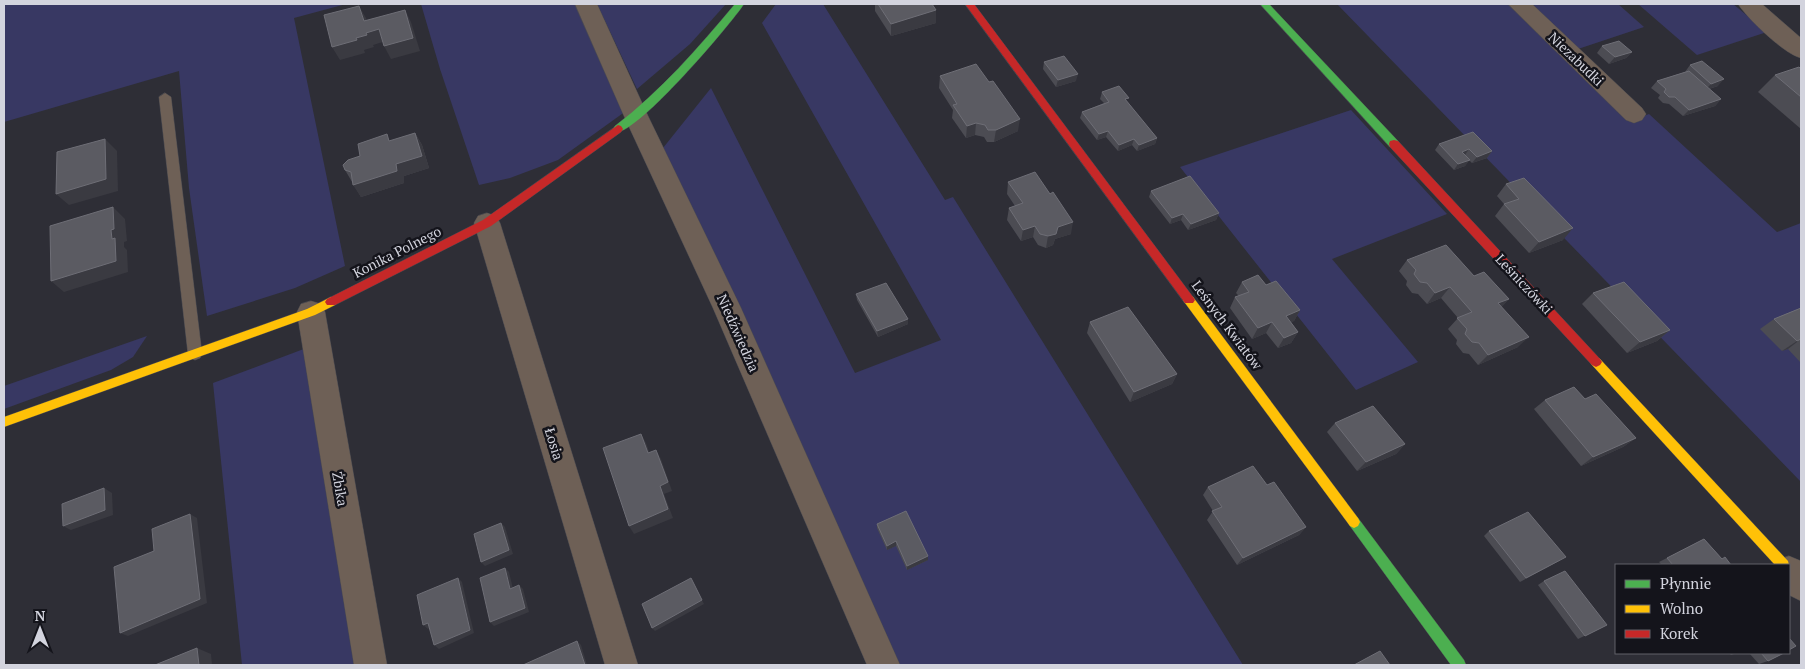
<svg xmlns="http://www.w3.org/2000/svg" width="1805" height="669" viewBox="0 0 1805 669" font-family="'PT Serif',serif">
<style>
.green{fill:#383863}
.lines{fill:none;stroke-linecap:round;stroke-linejoin:round}
.lane-casing{stroke:#494950;stroke-width:1}
.street-casing{stroke:#494950;stroke-width:1}
.fast-casing{stroke:#494950;stroke-width:1}
.slow-casing{stroke:#494950;stroke-width:1}
.jam-casing{stroke:#494950;stroke-width:1}
.lane{fill:#6e6056;fill-rule:evenodd}
.street{fill:#6e6056;fill-rule:evenodd}
.fast{fill:#4caf50;fill-rule:evenodd}
.slow{fill:#ffc107;fill-rule:evenodd}
.jam{fill:#c62828;fill-rule:evenodd}
.wall{fill:#4c4c53}
.shaded-wall{fill:#3a3a41}
.building{fill:#5b5b62;stroke:#6e6e76}
.labels{text-anchor:middle;stroke-width:5;stroke-linejoin:round;paint-order:stroke}
.street-label{font-size:14px;fill:#d3d4de;stroke:#14141b}
</style>
<rect width="100%" height="100%" fill="#2e2e36"/>
<g class="green">
<path d="M4,4H346L294,18L345,266L295,288L207,316L189,188L179,71L4,122Z"/>
<path d="M421,4H578L626,111L558,160L510,178L479,185L440,69Z"/>
<path d="M597,4H726L690,44L637,89Z"/>
<path d="M776,4H823L945,200L953,197L1243,665H897L663,148L711,88L855,373L941,340L762,23Z"/>
<path d="M1337,4H1508L1631,121L1649,114L1777,232L1801,223V482Z"/>
<path d="M1530,4H1618L1644,27L1578,49Z"/>
<path d="M1638,4H1733L1767,32L1697,55Z"/>
<path d="M1351,110L1447,214L1332,259L1418,362L1356,390L1180,167Z"/>
<path d="M147,336L133,357L111,370L4,409V386Z"/>
<path d="M309,347L360,665H242L213,383Z"/>
</g>
<g class="lines">
<g class="lane-casing">
<path id="lane" d="M165,93L171,97L202,354L200,358L195,360L190,358L188,354L159,97Z"/>
</g>
<g class="street-casing">
<g id="street">
<path d="M575,4H597L648,116L741,308L900,665H867L713,308L624,116Z"/>
<path d="M1508,4H1532L1642,108L1646,114L1642,120L1634,123L1626,120Z"/>
<path d="M1738,4H1762L1801,38V58C1784,54 1748,19 1738,4Z"/>
<path d="M487,213L496,216L500,223L638,665H605L474,223L478,216Z"/>
<path d="M311,301L321,304L325,312L387,665H354L297,312L301,304Z"/>
<path d="M1789,556L1801,561V601L1789,595V565H1776L1778,560Z"/>
</g>
</g>
<g class="fast-casing">
<g id="fast">
<path d="M735,4H744C731,24 635,137 615,132L613,129L615,126C661,91 698,48 735,4Z"/>
<path d="M1260,4H1269L1398,141L1399,144L1398,147H1390Z"/>
<path d="M1354,516L1358,518L1464,660L1466,665H1451L1350,526L1348,522L1350,518Z"/>
</g>
</g>
<g class="slow-casing">
<g id="slow">
<path d="M1189,295L1193,297L1358,518L1360,522L1358,526L1354,528L1350,526L1185,303L1183,300L1185,297Z"/>
<path d="M331,297L335,299L337,302L335,305L315,315L4,427V417L307,309Z"/>
<path d="M1596,357L1600,359L1788,561L1789,565V567L1775,565L1592,365L1590,362L1592,359Z"/>
</g>
</g>
<g class="jam-casing">
<g id="jam">
<path d="M965,4H974L1193,297L1195,300L1193,303H1185Z"/>
<path d="M618,125L621,126L623,129L621,132L491,226L335,305H327L325,302L327,299L483,220Z"/>
<path d="M1394,140L1398,141L1600,359L1602,362L1600,365L1596,367L1592,365L1390,147L1389,144L1390,141Z"/>
</g>
</g>
<use href="#lane" class="lane"/>
<use href="#street" class="street"/>
<use href="#fast" class="fast"/>
<use href="#slow" class="slow"/>
<use href="#jam" class="jam"/>
</g>
<g class="wall">
<path d="M875,4H932L936,23L891,36L875,11Z"/>
<path d="M1602,46L1632,52L1626,58L1609,64L1597,53Z"/>
<path d="M1044,62L1076,81L1056,87L1043,69Z"/>
<path d="M1690,65L1718,86L1709,89L1721,99L1715,106L1683,116L1669,104L1663,103L1658,98L1660,95L1651,88L1657,81L1685,72Z"/>
<path d="M1801,69V129L1758,92L1775,75Z"/>
<path d="M940,76L1018,131L994,142H987L984,137L975,135L966,138L952,118L953,110L939,88Z"/>
<path d="M1102,92L1127,102L1157,138L1155,144L1137,151L1132,145L1118,151L1106,137L1097,140L1080,118L1082,112L1104,103L1100,99Z"/>
<path d="M415,133L422,145L429,168L404,176V183L361,197L345,170L360,156L391,141Z"/>
<path d="M1439,144L1492,151L1487,158L1472,163L1469,160L1465,166L1454,170L1435,150Z"/>
<path d="M1008,182L1071,234L1055,239L1053,245L1046,248L1038,245L1033,237L1021,241L1007,220L1009,208L1015,206L1007,194Z"/>
<path d="M1506,184L1563,240L1529,253L1495,216L1504,204L1497,196Z"/>
<path d="M1151,191L1219,213L1216,220L1188,230L1181,220L1170,224L1149,197Z"/>
<path d="M1407,260L1474,276L1509,299L1501,307L1518,347L1478,365L1469,354L1463,353L1456,344L1457,340L1448,329L1458,318L1441,298L1427,304L1418,294L1412,293L1406,285L1407,281L1399,271Z"/>
<path d="M1242,282L1266,285L1300,310L1294,321L1291,322L1298,332L1291,343L1278,348L1266,333L1252,339L1230,308L1235,297L1239,296L1236,293Z"/>
<path d="M1593,293L1670,330L1657,341L1627,353L1582,304Z"/>
<path d="M856,294L908,324L878,337L857,300Z"/>
<path d="M1801,308V363L1788,349L1782,351L1760,329L1774,319Z"/>
<path d="M1090,322L1177,374L1172,384L1130,402L1087,333Z"/>
<path d="M1585,399L1636,438L1623,447L1581,466L1534,409L1545,400Z"/>
<path d="M1335,423L1405,444L1396,454L1357,471L1327,432Z"/>
<path d="M1267,485L1306,527L1299,535L1237,565L1207,520L1213,511L1203,495L1208,487Z"/>
<path d="M877,524L928,556V560L907,570L896,546L887,550L877,528Z"/>
<path d="M1489,531L1559,561L1520,582L1484,536Z"/>
<path d="M1704,539L1722,559L1731,565H1662L1659,562Z"/>
<path d="M1544,581L1607,625L1578,639L1538,585Z"/>
<path d="M1729,653H1737L1731,655Z"/>
<path d="M1749,653H1784L1768,661L1759,664Z"/>
</g>
<g class="shaded-wall">
<path d="M359,6L366,18L370,31L379,29L386,41L373,45L374,47L364,50L365,53L340,60L332,47L356,38L366,33L364,21Z"/>
<path d="M405,10L411,22L420,51L391,59L384,46Z"/>
<path d="M936,10V23L891,36V24Z"/>
<path d="M1632,52L1626,58L1609,64L1615,57Z"/>
<path d="M1078,74L1076,81L1056,87L1058,80Z"/>
<path d="M1724,79L1718,86L1705,90L1711,84Z"/>
<path d="M1721,99L1715,106L1683,116L1689,110Z"/>
<path d="M1020,119L1018,131L994,142L996,130Z"/>
<path d="M976,123L975,135L966,138L967,126Z"/>
<path d="M1108,131L1106,137L1097,140L1099,134Z"/>
<path d="M415,133L422,145L429,168L404,176V183L361,197L353,185L396,164Z"/>
<path d="M1157,138L1155,144L1137,151L1139,145Z"/>
<path d="M105,139L117,151L118,191L69,205L56,194Z"/>
<path d="M1134,139L1132,145L1118,151L1119,145Z"/>
<path d="M1469,149L1465,155L1462,152Z"/>
<path d="M1492,151L1487,158L1472,163L1477,157Z"/>
<path d="M1470,160L1465,166L1454,170L1458,164Z"/>
<path d="M113,207L125,219L127,241L124,242V247L127,250L128,272L64,292L51,281L112,239L111,230Z"/>
<path d="M1219,213L1216,220L1188,230L1191,224Z"/>
<path d="M1183,214L1181,220L1170,224L1172,218Z"/>
<path d="M1073,222L1071,234L1055,239L1053,245L1046,248L1048,236L1058,227Z"/>
<path d="M1035,226L1033,237L1021,241L1023,230Z"/>
<path d="M1573,228L1563,240L1529,253L1539,242Z"/>
<path d="M1450,287L1441,298L1427,304L1435,293Z"/>
<path d="M1509,299L1499,310L1498,303Z"/>
<path d="M1300,310L1294,321L1280,327L1286,316Z"/>
<path d="M908,319V324L878,337L877,331Z"/>
<path d="M1272,322L1266,333L1252,339L1258,328Z"/>
<path d="M1670,330L1657,341L1627,353L1640,342Z"/>
<path d="M1298,332L1291,343L1278,348L1284,338Z"/>
<path d="M1529,337L1518,347L1478,365L1488,355Z"/>
<path d="M1801,339L1788,349L1782,351L1797,341Z"/>
<path d="M1177,374L1172,384L1130,402L1134,392Z"/>
<path d="M641,434L646,443L653,462L648,453Z"/>
<path d="M1636,438L1623,447L1581,466L1593,457Z"/>
<path d="M1405,444L1396,454L1357,471L1366,462Z"/>
<path d="M656,450L661,459L672,491L664,494L673,518L634,534L629,526L660,486Z"/>
<path d="M104,488L112,493L113,515L71,530L63,526Z"/>
<path d="M190,514L197,518L207,603L128,636L120,633Z"/>
<path d="M501,523L505,527L513,554L485,566L481,562Z"/>
<path d="M1306,527L1299,535L1237,565L1243,558Z"/>
<path d="M896,541V546L887,550V546Z"/>
<path d="M928,556V560L907,570V566Z"/>
<path d="M505,568L509,572L514,593L510,589Z"/>
<path d="M458,578L462,582L474,633L439,649L434,645Z"/>
<path d="M691,578L704,604L655,631L652,628Z"/>
<path d="M519,585L523,589L529,612L494,626L490,622Z"/>
<path d="M428,623L433,626L428,629L423,625Z"/>
<path d="M577,641L581,645L587,665H585Z"/>
<path d="M197,648L211,654L212,665H199Z"/>
</g>
<g class="building">
<path d="M878,4H932L936,10L891,24Z"/>
<path d="M359,6L364,21L405,10L413,38L384,46L379,29L366,33L367,35L356,38L357,40L332,47L324,15Z"/>
<path d="M1619,41L1632,52L1615,57L1602,46Z"/>
<path d="M1064,56L1078,74L1058,80L1044,62Z"/>
<path d="M1702,61L1724,79L1711,84L1690,65Z"/>
<path d="M976,64L989,82L993,81L1020,119L996,130H988L985,125L976,123L967,126L953,105L957,104L940,76Z"/>
<path d="M1799,67L1801,69V97L1775,75Z"/>
<path d="M1689,71L1721,99L1689,110L1675,97H1669L1664,92L1666,89L1657,81Z"/>
<path d="M1119,86L1129,98L1125,99L1157,138L1139,145L1134,139L1119,145L1108,131L1099,134L1082,112L1109,102L1102,92Z"/>
<path d="M1473,132L1492,151L1477,157L1469,149L1462,152L1470,160L1458,164L1439,144Z"/>
<path d="M415,133L422,156L396,164L397,171L353,185L351,172L345,170L343,165L348,160L360,156L358,144L387,134L389,141Z"/>
<path d="M105,139L106,179L56,194L57,152Z"/>
<path d="M1035,172L1050,194L1053,192L1073,222L1058,227L1056,234L1048,236L1040,234L1035,226L1023,230L1009,208L1023,203L1008,182Z"/>
<path d="M1190,176L1219,213L1191,224L1183,214L1172,218L1151,191Z"/>
<path d="M1524,178L1573,228L1539,242L1504,204L1519,199L1506,184Z"/>
<path d="M113,207L114,229L111,230L112,239L115,238L116,261L51,281L50,226Z"/>
<path d="M1446,245L1474,276L1484,272L1509,299L1498,303L1529,337L1488,355L1479,343L1472,342L1465,334L1467,329L1457,318L1472,312L1450,287L1435,293L1427,283L1420,282L1414,274L1416,270L1407,260Z"/>
<path d="M1258,275L1266,285L1276,281L1300,310L1286,316L1298,332L1284,338L1272,322L1258,328L1235,297L1249,292L1242,282Z"/>
<path d="M1624,282L1670,330L1640,342L1593,293Z"/>
<path d="M886,283L908,319L877,331L856,294Z"/>
<path d="M1128,307L1177,374L1134,392L1090,322Z"/>
<path d="M1801,308V339L1797,341L1774,319Z"/>
<path d="M1574,387L1585,399L1596,394L1636,438L1593,457L1545,400Z"/>
<path d="M1373,406L1405,444L1366,462L1335,423Z"/>
<path d="M641,434L648,453L656,450L668,482L660,486L668,509L629,526L603,448Z"/>
<path d="M1253,466L1267,485L1274,482L1306,527L1243,558L1212,511L1222,507L1208,487Z"/>
<path d="M104,488L105,510L63,526L62,504Z"/>
<path d="M906,511L928,556L907,566L896,541L887,546L877,524Z"/>
<path d="M1528,512L1566,557L1526,578L1489,531Z"/>
<path d="M190,514L200,599L120,633L114,567L154,551L152,529Z"/>
<path d="M501,523L509,550L481,562L474,534Z"/>
<path d="M1704,539L1722,559L1725,557L1731,565H1673L1667,558Z"/>
<path d="M505,568L510,589L519,585L525,608L490,622L480,578Z"/>
<path d="M1565,571L1607,625L1585,636L1544,581Z"/>
<path d="M458,578L470,630L434,645L428,623L423,625L417,595Z"/>
<path d="M691,578L702,600L652,628L642,604Z"/>
<path d="M1789,638L1796,646L1789,650Z"/>
<path d="M577,641L585,665H523Z"/>
<path d="M197,648L199,665H155Z"/>
<path d="M1380,651L1390,665H1354Z"/>
<path d="M1761,653H1784L1768,661Z"/>
</g>
<g class="labels">
<g class="street-label">
<text transform="translate(1576 59) rotate(44)" y="5">Niezabudki</text>
<text transform="translate(397 252) rotate(-27)" y="5">Konika Polnego</text>
<text transform="translate(1524 284) rotate(47)" y="5">Leśniczówki</text>
<text transform="translate(1227 325) rotate(53)" y="5">Leśnych Kwiatów</text>
<text transform="translate(738 333) rotate(66)" y="5">Niedźwiedzia</text>
<text transform="translate(554 444) rotate(73)" y="5">Łosia</text>
<text transform="translate(340 489) rotate(80)" y="5">Żbika</text>
</g>
</g>
<rect width="1805" height="669" fill="none" stroke="#d3d4de" stroke-width="10"/>
<rect x="1615" y="564" width="175" height="90" fill="#14141b" stroke="#606169"/>
<rect x="1625" y="580" width="25" height="8" fill="#4caf50" stroke="#606169"/>
<text x="1660" y="589" font-size="15" fill="#d3d4de">Płynnie</text>
<rect x="1625" y="605" width="25" height="8" fill="#ffc107" stroke="#606169"/>
<text x="1660" y="614" font-size="15" fill="#d3d4de">Wolno</text>
<rect x="1625" y="630" width="25" height="8" fill="#c62828" stroke="#606169"/>
<text x="1660" y="639" font-size="15" fill="#d3d4de">Korek</text>
<g transform="translate(40 629)" stroke="#14141b" stroke-width="4" paint-order="stroke">
<path d="M0-4L9 19L0 12L-9 19Z" fill="#d3d4de"/>
<text y="-8" font-size="14" font-weight="bold" text-anchor="middle" fill="#d3d4de">N</text>
</g>
</svg>
